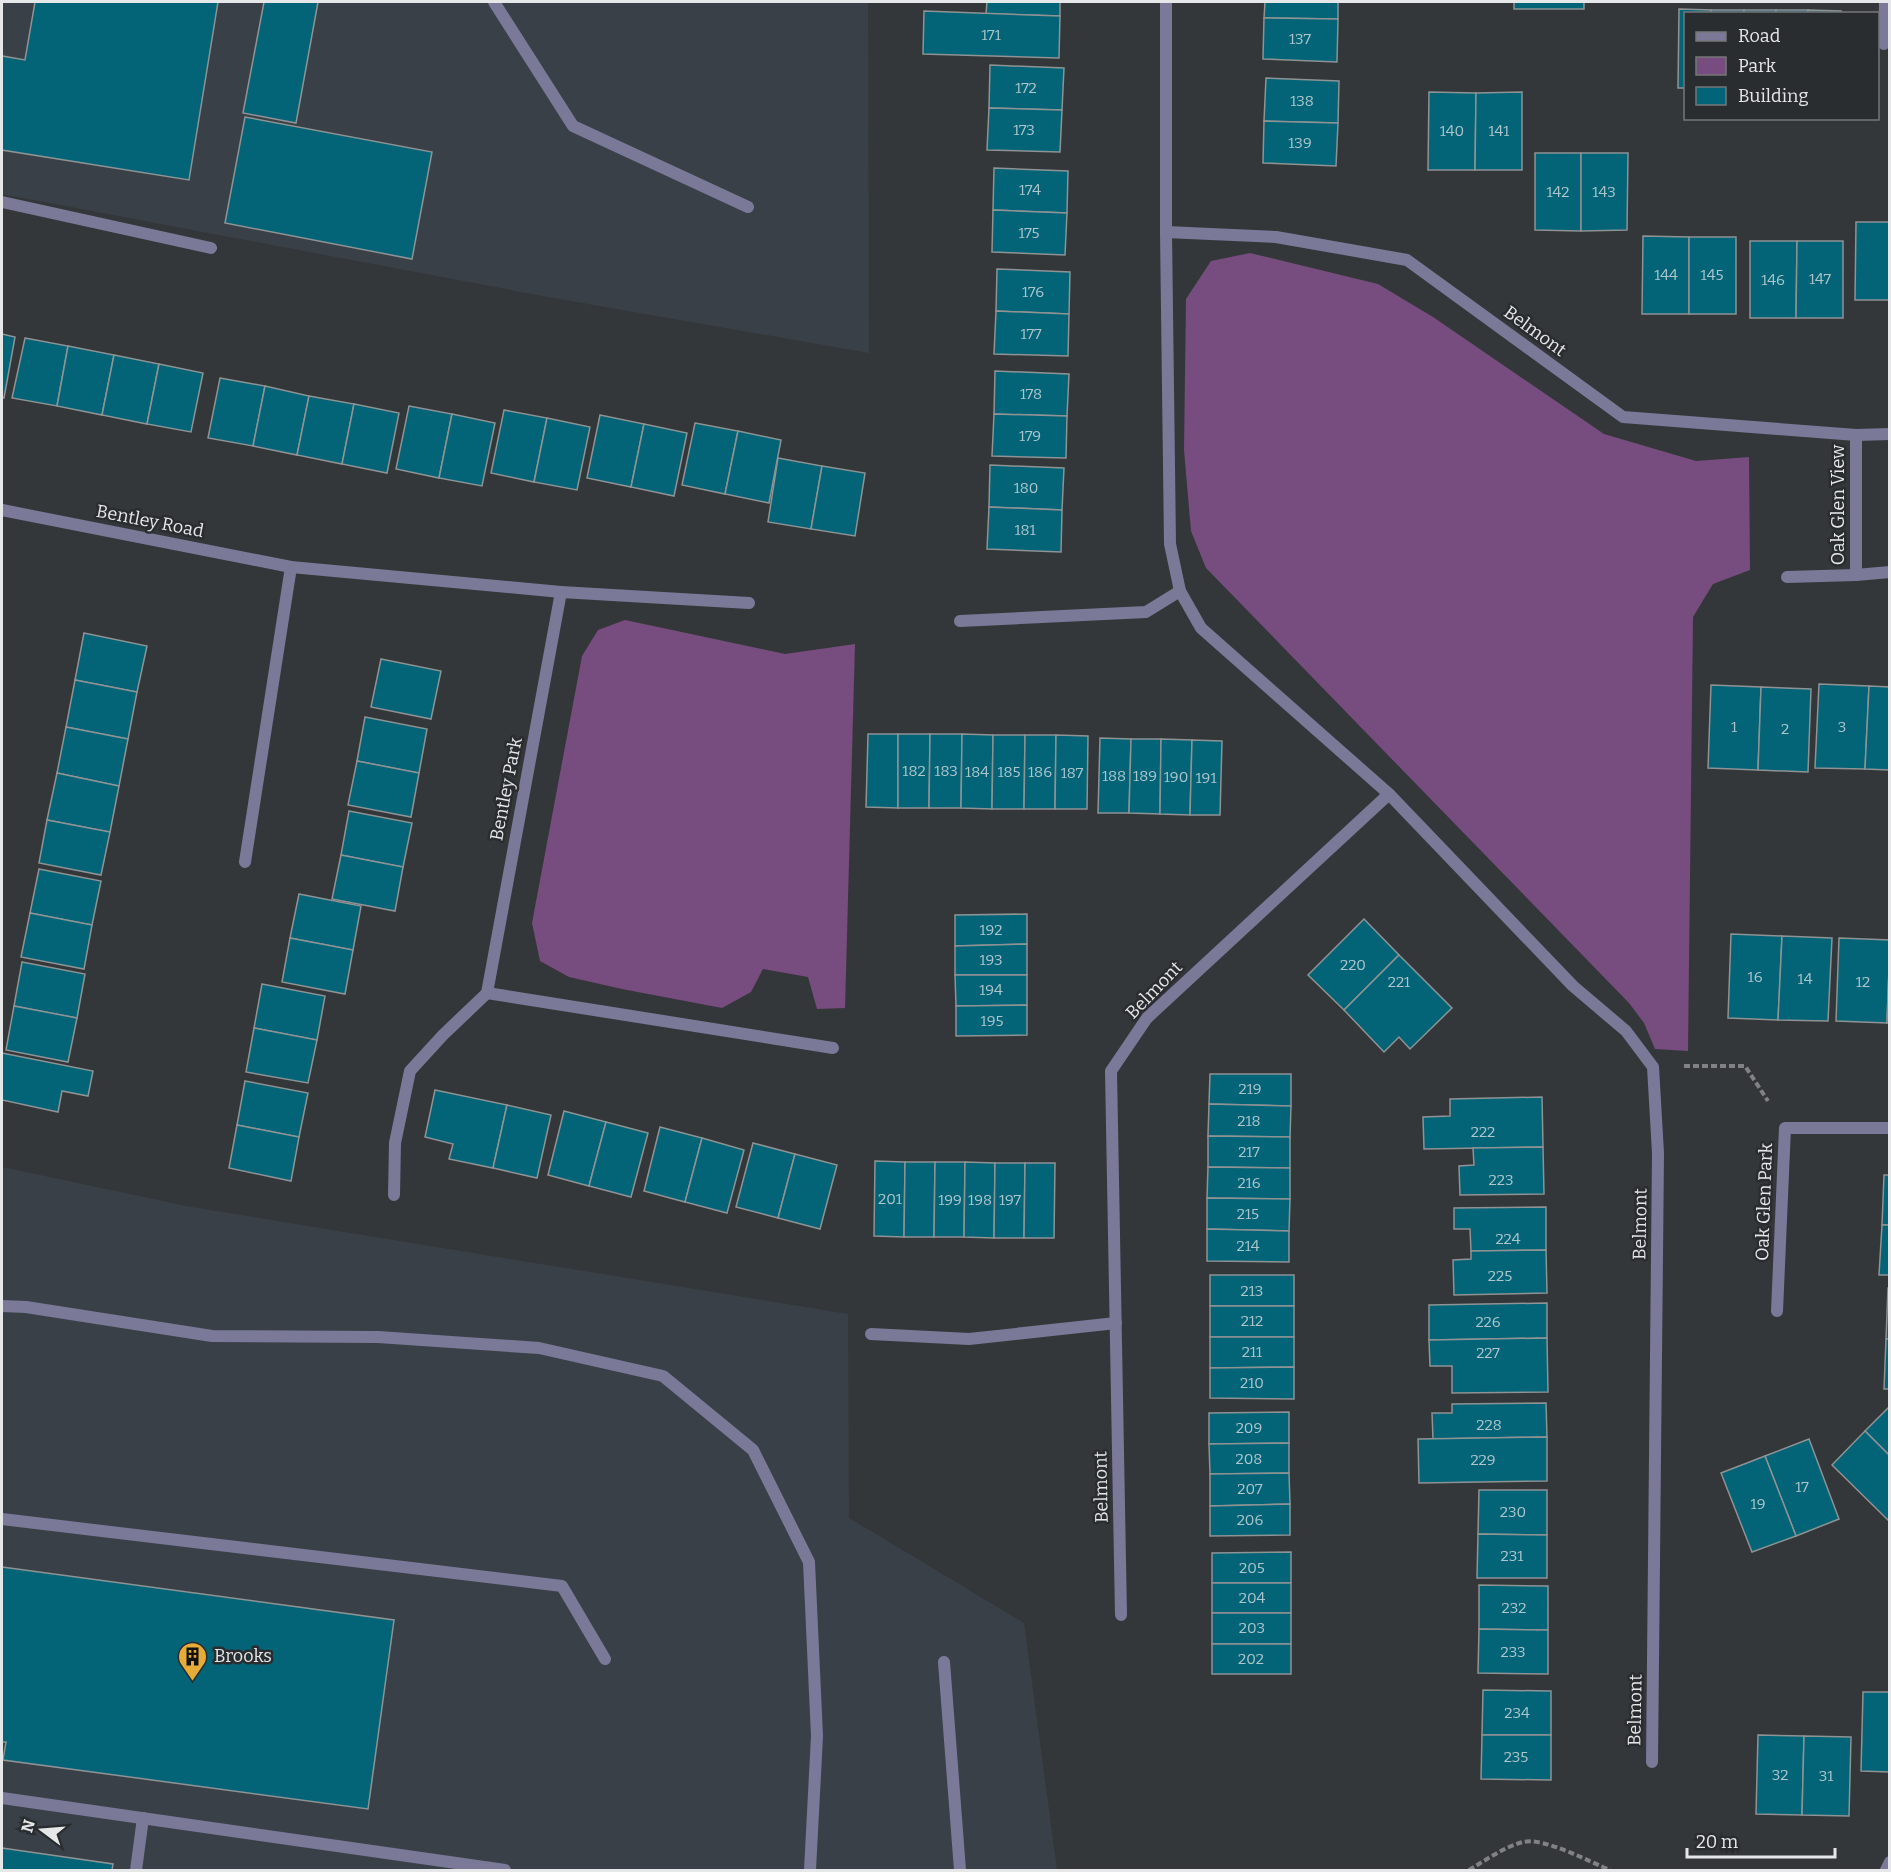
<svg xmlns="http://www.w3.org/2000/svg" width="1891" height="1872" viewBox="0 0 1891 1872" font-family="Bitter,serif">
<rect width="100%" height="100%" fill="#34373a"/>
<g fill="#3a4048">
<path d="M 2,2 L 868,2 L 869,353 L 548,297 L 2,194 Z"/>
<path d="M 2,1167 L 191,1207 L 848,1314 L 849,1518 L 1024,1623 L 1057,1870 L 2,1870 Z"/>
</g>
<g fill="#774c7e">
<path d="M 1250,253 L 1378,284 L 1433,317 L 1604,434 L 1696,461 L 1749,457 L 1750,570 L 1713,584 L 1693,617 L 1688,1051 L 1655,1049 L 1644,1023 L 1629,1003 L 1206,568 L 1191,531 L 1184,450 L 1186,299 L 1211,261 Z"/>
<path d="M 625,620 L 785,654 L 855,644 L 845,1008 L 817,1009 L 808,977 L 763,969 L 751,992 L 722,1008 L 622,989 L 569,977 L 540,961 L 532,923 L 582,656 L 598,630 Z"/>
</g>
<g fill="#036377" stroke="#8e9394" stroke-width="1.5">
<path d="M 35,2 L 218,2 L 189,180 L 2,150 L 2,56 L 25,60 Z"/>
<path d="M 264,2 L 318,2 L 296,123 L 243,113 Z"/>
<path d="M 987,2 L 1060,2 L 1060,16 L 986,14 Z"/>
<path d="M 1265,2 L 1338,2 L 1338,19 L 1264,18 Z"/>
<rect x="1514" y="2" width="70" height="7"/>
<path d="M 1679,9 L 1711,10 L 1711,14 L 1686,14 L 1686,88 L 1678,88 Z"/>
<rect x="1711" y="10" width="33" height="4"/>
<rect x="1744" y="10" width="32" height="4"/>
<rect x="1776" y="10" width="32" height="4"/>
<path d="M 1808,10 L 1841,11 L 1841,14 L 1808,14 Z"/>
<path d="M 924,11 L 1060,16 L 1059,58 L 923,54 Z"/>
<path d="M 1264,18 L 1338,19 L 1337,62 L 1263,59 Z"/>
<path d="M 990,65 L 1064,68 L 1062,110 L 989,108 Z"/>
<path d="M 1266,78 L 1339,81 L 1338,123 L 1264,121 Z"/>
<path d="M 1429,92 L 1476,93 L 1475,170 L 1428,170 Z"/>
<path d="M 1522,92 L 1522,170 L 1475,170 L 1476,93 Z"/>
<path d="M 989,108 L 1062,110 L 1060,152 L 987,150 Z"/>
<path d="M 245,117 L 432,152 L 412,259 L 225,223 Z"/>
<path d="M 1264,121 L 1338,123 L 1336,166 L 1263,163 Z"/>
<path d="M 1535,153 L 1581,153 L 1581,231 L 1535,230 Z"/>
<path d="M 1581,153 L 1628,153 L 1627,230 L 1581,231 Z"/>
<path d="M 994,168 L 1068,171 L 1067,213 L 993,210 Z"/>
<path d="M 993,210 L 1067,213 L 1065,255 L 992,252 Z"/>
<path d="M 1856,222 L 1890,222 L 1890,300 L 1855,300 Z"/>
<path d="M 1643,236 L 1689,237 L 1689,314 L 1642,314 Z"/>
<rect x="1689" y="237" width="47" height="77"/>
<path d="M 1750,241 L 1797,241 L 1796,318 L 1750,318 Z"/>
<path d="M 1797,241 L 1843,241 L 1843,318 L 1796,318 Z"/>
<path d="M 997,269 L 1070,272 L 1069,314 L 996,311 Z"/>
<path d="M 996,311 L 1069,314 L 1068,356 L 994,354 Z"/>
<path d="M 2,334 L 15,337 L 4,398 L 2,398 Z"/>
<path d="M 25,338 L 68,346 L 57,406 L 12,398 Z"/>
<path d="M 68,346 L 114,355 L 102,415 L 57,406 Z"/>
<path d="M 114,355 L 159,364 L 147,424 L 102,415 Z"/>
<path d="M 159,364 L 203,373 L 191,432 L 147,424 Z"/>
<path d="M 995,371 L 1069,374 L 1067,416 L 994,414 Z"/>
<path d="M 220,378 L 265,386 L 253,446 L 208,438 Z"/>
<path d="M 265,386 L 309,396 L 297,455 L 253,446 Z"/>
<path d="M 309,396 L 354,404 L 342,464 L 297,455 Z"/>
<path d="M 354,404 L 399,413 L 387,473 L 342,464 Z"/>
<path d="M 409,406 L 452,414 L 439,478 L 396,469 Z"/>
<path d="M 504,410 L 547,418 L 534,482 L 491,473 Z"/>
<path d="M 452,414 L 495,423 L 482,486 L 439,478 Z"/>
<path d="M 994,414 L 1067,416 L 1066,458 L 992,456 Z"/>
<path d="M 600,415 L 644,424 L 631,487 L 587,478 Z"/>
<path d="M 547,418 L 590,427 L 577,490 L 534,482 Z"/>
<path d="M 695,423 L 738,431 L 725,494 L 682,485 Z"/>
<path d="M 644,424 L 687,433 L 674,496 L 631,487 Z"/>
<path d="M 738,431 L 781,440 L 769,503 L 725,494 Z"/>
<path d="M 778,458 L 822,466 L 811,529 L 768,522 Z"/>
<path d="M 990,465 L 1064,468 L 1062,510 L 989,507 Z"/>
<path d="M 822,466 L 865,473 L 855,536 L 811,529 Z"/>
<path d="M 989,507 L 1062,510 L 1061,552 L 987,549 Z"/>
<path d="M 84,633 L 147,646 L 137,692 L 75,680 Z"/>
<path d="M 381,659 L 441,671 L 431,719 L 371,707 Z"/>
<path d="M 75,680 L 137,692 L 128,739 L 66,727 Z"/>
<path d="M 1819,684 L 1869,686 L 1865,769 L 1815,768 Z"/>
<path d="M 1711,685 L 1761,687 L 1758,770 L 1708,768 Z"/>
<path d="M 1869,686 L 1890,687 L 1890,770 L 1865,769 Z"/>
<path d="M 1761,687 L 1811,689 L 1808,772 L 1758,770 Z"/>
<path d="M 365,717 L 427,729 L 419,773 L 357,761 Z"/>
<path d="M 66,727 L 128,739 L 119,786 L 57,773 Z"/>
<path d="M 868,734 L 898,734 L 898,808 L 866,807 Z"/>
<path d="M 898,734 L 930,734 L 929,808 L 898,808 Z"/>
<path d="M 930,734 L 962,734 L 961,808 L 929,808 Z"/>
<path d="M 962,734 L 993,735 L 992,809 L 961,808 Z"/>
<path d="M 993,735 L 1025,735 L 1024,809 L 992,809 Z"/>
<path d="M 1025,735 L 1056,735 L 1055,809 L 1024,809 Z"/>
<path d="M 1056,735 L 1088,736 L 1087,809 L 1055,809 Z"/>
<path d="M 1100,738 L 1131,739 L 1129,813 L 1098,813 Z"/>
<path d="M 1131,739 L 1161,739 L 1160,814 L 1129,813 Z"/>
<path d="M 1161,739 L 1192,740 L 1190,815 L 1160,814 Z"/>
<path d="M 1192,740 L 1222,741 L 1220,815 L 1190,815 Z"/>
<path d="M 357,761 L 419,773 L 411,817 L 348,805 Z"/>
<path d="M 57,773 L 119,786 L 110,832 L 47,820 Z"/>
<path d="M 349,811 L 412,823 L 403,867 L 341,855 Z"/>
<path d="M 47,820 L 110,832 L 101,875 L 39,863 Z"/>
<path d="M 341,855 L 403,867 L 395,911 L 332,899 Z"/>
<path d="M 39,869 L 101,881 L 92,925 L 30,913 Z"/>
<path d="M 299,894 L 361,906 L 353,950 L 290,938 Z"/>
<path d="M 30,913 L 92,925 L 84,969 L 21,957 Z"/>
<path d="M 1027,914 L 1027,944 L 955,946 L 955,915 Z"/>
<path d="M 1364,919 L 1399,955 L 1344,1010 L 1308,975 Z"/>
<path d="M 1731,934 L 1782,936 L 1778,1020 L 1728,1018 Z"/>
<path d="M 1782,936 L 1832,938 L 1828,1021 L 1778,1020 Z"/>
<path d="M 290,938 L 353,950 L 345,994 L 282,982 Z"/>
<path d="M 1839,938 L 1890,940 L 1887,1023 L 1836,1021 Z"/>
<path d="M 1890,942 L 1890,1023 L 1887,1023 Z"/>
<path d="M 1027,944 L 1027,975 L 955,975 L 955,946 Z"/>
<path d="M 1399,955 L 1452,1008 L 1410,1049 L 1399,1037 L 1384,1052 L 1344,1010 Z"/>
<path d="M 22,962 L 85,974 L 77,1018 L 14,1006 Z"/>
<path d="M 955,975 L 1027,975 L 1027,1005 L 956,1006 Z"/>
<path d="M 262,984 L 325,996 L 317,1040 L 254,1028 Z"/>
<path d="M 1027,1005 L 1027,1035 L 956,1036 L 956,1006 Z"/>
<path d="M 14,1006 L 77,1018 L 68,1062 L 6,1050 Z"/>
<path d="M 254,1028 L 317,1040 L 308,1083 L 246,1072 Z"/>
<path d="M 2,1053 L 93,1071 L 88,1096 L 62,1091 L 58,1112 L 2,1100 Z"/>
<path d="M 1210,1074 L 1291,1074 L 1291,1106 L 1209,1104 Z"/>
<path d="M 245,1081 L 308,1093 L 299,1137 L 237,1125 Z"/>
<path d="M 435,1090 L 507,1105 L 493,1168 L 449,1159 L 453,1144 L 425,1137 Z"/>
<path d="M 1542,1097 L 1543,1147 L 1424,1149 L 1423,1117 L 1450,1116 L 1450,1099 Z"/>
<path d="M 1209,1104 L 1291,1106 L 1290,1137 L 1208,1136 Z"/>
<path d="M 507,1105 L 551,1115 L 537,1178 L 493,1168 Z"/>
<path d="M 564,1111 L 606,1122 L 589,1186 L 548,1175 Z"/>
<path d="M 606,1122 L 648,1133 L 631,1197 L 589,1186 Z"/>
<path d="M 237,1125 L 299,1137 L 291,1181 L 229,1168 Z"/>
<path d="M 660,1127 L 702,1138 L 685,1202 L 644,1191 Z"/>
<path d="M 1208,1136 L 1290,1137 L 1290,1168 L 1208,1167 Z"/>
<path d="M 702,1138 L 744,1150 L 727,1213 L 685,1202 Z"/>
<path d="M 753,1143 L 795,1154 L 778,1218 L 736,1207 Z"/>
<path d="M 1543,1147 L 1544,1194 L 1460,1195 L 1459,1166 L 1474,1165 L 1473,1148 Z"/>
<path d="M 795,1154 L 837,1165 L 820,1229 L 778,1218 Z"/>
<path d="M 875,1161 L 905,1162 L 904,1237 L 874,1236 Z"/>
<path d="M 905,1162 L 935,1162 L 934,1237 L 904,1237 Z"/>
<path d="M 935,1162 L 965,1162 L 964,1237 L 934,1237 Z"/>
<path d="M 965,1162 L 995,1163 L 994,1238 L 964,1237 Z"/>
<path d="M 995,1163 L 1025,1163 L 1024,1238 L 994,1238 Z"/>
<path d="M 1025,1163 L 1055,1163 L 1054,1238 L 1024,1238 Z"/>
<path d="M 1208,1167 L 1290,1168 L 1290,1199 L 1207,1198 Z"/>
<path d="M 1884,1175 L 1890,1175 L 1890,1225 L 1882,1225 Z"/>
<path d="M 1207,1198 L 1290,1199 L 1289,1231 L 1207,1229 Z"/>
<path d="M 1546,1207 L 1546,1250 L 1471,1251 L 1470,1229 L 1454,1229 L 1454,1208 Z"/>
<path d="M 1882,1225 L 1890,1225 L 1890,1275 L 1879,1275 Z"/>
<path d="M 1207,1229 L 1289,1231 L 1289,1262 L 1207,1261 Z"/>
<path d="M 1546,1250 L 1547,1293 L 1454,1295 L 1453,1260 L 1471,1259 L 1471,1251 Z"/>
<rect x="1210" y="1275" width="84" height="31"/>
<path d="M 1888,1288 L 1890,1288 L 1890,1339 L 1886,1339 Z"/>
<path d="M 1547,1303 L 1547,1338 L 1429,1340 L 1429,1305 Z"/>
<rect x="1210" y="1306" width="84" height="31"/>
<path d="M 1210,1337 L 1294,1337 L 1294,1367 L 1210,1368 Z"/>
<path d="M 1547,1338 L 1548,1392 L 1452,1393 L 1452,1366 L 1430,1366 L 1429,1340 Z"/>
<path d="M 1886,1339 L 1890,1339 L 1890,1389 L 1884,1389 Z"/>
<path d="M 1294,1367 L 1294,1399 L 1210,1398 L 1210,1368 Z"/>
<path d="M 1546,1403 L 1547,1437 L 1433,1439 L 1432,1413 L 1452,1413 L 1452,1404 Z"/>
<path d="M 1890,1406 L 1890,1456 L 1865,1431 Z"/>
<path d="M 1289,1412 L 1289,1443 L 1209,1444 L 1209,1413 Z"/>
<path d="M 1865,1431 L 1890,1456 L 1890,1522 L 1832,1465 Z"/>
<path d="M 1547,1437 L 1547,1481 L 1419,1483 L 1418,1439 Z"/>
<path d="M 1809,1439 L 1839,1519 L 1796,1536 L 1765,1456 Z"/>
<path d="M 1289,1443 L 1289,1473 L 1210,1474 L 1209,1444 Z"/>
<path d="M 1765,1456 L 1796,1536 L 1752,1552 L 1721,1473 Z"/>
<path d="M 1289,1473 L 1290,1504 L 1210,1506 L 1210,1474 Z"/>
<path d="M 1479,1490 L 1547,1490 L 1547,1535 L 1478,1534 Z"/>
<path d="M 1290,1504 L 1290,1535 L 1210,1536 L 1210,1506 Z"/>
<path d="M 1478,1534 L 1547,1535 L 1547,1578 L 1477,1578 Z"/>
<path d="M 1291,1552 L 1291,1583 L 1212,1583 L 1212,1553 Z"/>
<path d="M 2,1567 L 394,1620 L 368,1809 L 3,1760 L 6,1742 L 2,1742 Z"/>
<rect x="1212" y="1583" width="79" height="30"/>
<path d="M 1479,1585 L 1548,1586 L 1548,1630 L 1479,1629 Z"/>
<rect x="1212" y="1613" width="79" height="31"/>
<path d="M 1479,1629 L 1548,1630 L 1548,1674 L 1478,1673 Z"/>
<rect x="1212" y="1644" width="79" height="30"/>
<path d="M 1483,1690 L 1551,1691 L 1551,1735 L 1482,1735 Z"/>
<path d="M 1863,1692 L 1890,1692 L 1890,1772 L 1861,1771 Z"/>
<path d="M 1482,1735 L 1551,1735 L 1551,1780 L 1481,1779 Z"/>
<path d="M 1758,1735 L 1804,1736 L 1802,1815 L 1756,1814 Z"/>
<path d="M 1804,1736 L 1851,1737 L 1849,1816 L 1802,1815 Z"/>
<path d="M 2,1848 L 113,1864 L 112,1870 L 2,1870 Z"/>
</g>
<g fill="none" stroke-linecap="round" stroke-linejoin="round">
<g stroke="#808285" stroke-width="4" stroke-dasharray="6 3" stroke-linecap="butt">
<path d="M 1684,1066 L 1745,1066 L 1768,1101"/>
<path d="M 1469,1870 C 1486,1860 1504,1847 1523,1842 C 1544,1837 1590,1862 1610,1870"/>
</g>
<g stroke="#7b7998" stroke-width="12">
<path d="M 494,2 L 573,126 L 748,207"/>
<path d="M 2,202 L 211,248"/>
<path d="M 245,862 L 291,567"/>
<path d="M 2,1306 L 26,1307 L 212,1336 L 378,1337 L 539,1348 L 663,1376 L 753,1450 L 809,1562 L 817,1736 L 810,1870"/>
<path d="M 2,1519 L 562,1586 L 605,1659"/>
<path d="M 944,1662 L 960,1870"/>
<path d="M 2,1798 L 505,1870"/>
<path d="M 136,1870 L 143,1818"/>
</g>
<g stroke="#7b7998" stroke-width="12">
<path d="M 1166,2 L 1166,232 L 1170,544 L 1180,591 L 1201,628 L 1389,794 L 1573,986 L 1626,1031 L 1653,1067 L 1658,1153 L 1652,1762"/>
<path d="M 1884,44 L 1885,2"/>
<path d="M 1166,232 L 1276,237 L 1407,260 L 1623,417 L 1856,435 L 1890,434"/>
<path d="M 1856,435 L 1856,575 L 1890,572"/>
<path d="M 2,510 L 291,567 L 561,592 L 749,603"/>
<path d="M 1787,577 L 1856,575"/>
<path d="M 561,592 L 487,993 L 833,1048"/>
<path d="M 960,621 L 1146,612 L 1180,591"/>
<path d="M 394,1195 L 395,1143 L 410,1071 L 443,1035 L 487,993"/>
<path d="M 1777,1311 L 1785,1128 L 1890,1128"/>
<path d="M 871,1334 L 969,1339 L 1116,1323"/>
<path d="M 1121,1615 L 1111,1071 L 1147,1018 L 1389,794"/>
<path d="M 1886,1870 L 1890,1862"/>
</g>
</g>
<defs>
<symbol id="building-pin" viewBox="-11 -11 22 30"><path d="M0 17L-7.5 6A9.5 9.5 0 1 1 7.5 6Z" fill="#e7ac37" stroke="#2a2d2f"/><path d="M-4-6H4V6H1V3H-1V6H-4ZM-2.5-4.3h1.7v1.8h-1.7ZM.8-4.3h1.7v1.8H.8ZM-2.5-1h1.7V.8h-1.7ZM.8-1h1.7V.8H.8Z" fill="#111"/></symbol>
</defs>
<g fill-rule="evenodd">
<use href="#building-pin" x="176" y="1640" width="33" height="45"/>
</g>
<g text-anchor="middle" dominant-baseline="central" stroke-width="5" stroke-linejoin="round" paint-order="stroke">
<g font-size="15" fill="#acc6cc">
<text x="991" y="35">171</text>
<text x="1300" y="39">137</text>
<text x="1026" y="88">172</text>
<text x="1302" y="101">138</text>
<text x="1024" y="130">173</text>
<text x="1452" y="131">140</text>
<text x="1499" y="131">141</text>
<text x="1300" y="143">139</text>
<text x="1030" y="190">174</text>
<text x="1558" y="192">142</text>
<text x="1604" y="192">143</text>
<text x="1029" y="233">175</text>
<text x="1666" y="275">144</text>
<text x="1712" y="275">145</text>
<text x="1820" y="279">147</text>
<text x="1773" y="280">146</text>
<text x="1033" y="292">176</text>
<text x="1031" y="334">177</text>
<text x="1031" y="394">178</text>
<text x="1030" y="436">179</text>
<text x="1026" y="488">180</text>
<text x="1025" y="530">181</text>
<text x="1734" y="727">1</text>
<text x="1842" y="727">3</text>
<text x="1785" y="729">2</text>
<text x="914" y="771">182</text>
<text x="946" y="771">183</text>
<text x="977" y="772">184</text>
<text x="1009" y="772">185</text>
<text x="1040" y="772">186</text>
<text x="1072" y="773">187</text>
<text x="1114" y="776">188</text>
<text x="1145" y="776">189</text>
<text x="1176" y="777">190</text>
<text x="1206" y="778">191</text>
<text x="991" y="930">192</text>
<text x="991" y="960">193</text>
<text x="1353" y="965">220</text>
<text x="1755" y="977">16</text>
<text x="1805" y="979">14</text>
<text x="1399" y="982">221</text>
<text x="1863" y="982">12</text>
<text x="991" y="990">194</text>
<text x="992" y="1021">195</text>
<text x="1250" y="1089">219</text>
<text x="1249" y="1121">218</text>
<text x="1483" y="1132">222</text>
<text x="1249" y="1152">217</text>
<text x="1501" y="1180">223</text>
<text x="1249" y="1183">216</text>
<text x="890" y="1199">201</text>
<text x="950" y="1200">199</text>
<text x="980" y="1200">198</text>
<text x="1010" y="1200">197</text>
<text x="1248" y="1214">215</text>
<text x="1508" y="1239">224</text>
<text x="1248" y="1246">214</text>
<text x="1500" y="1276">225</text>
<text x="1252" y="1291">213</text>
<text x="1252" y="1321">212</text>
<text x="1488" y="1322">226</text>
<text x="1252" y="1352">211</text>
<text x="1488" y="1353">227</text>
<text x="1252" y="1383">210</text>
<text x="1489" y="1425">228</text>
<text x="1249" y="1428">209</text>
<text x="1249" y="1459">208</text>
<text x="1483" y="1460">229</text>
<text x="1802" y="1487">17</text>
<text x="1250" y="1489">207</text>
<text x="1758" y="1504">19</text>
<text x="1513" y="1512">230</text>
<text x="1250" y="1520">206</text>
<text x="1512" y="1556">231</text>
<text x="1252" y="1568">205</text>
<text x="1252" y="1598">204</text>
<text x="1514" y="1608">232</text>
<text x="1252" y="1628">203</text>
<text x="1513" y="1652">233</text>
<text x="1251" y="1659">202</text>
<text x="1517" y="1713">234</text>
<text x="1516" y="1757">235</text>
<text x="1780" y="1775">32</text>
<text x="1826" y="1776">31</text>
</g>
<g font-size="18" fill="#e5e7e8" stroke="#2a2d2f">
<text transform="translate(1535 331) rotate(36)">Belmont</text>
<text transform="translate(1838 505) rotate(-90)">Oak Glen View</text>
<text transform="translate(150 521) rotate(11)">Bentley Road</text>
<text transform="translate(506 789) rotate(-79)">Bentley Park</text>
<text transform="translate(1154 990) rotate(-46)">Belmont</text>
<text transform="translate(1764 1202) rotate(-88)">Oak Glen Park</text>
<text transform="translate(1640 1224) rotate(-89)">Belmont</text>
<text transform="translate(1101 1487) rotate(-91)">Belmont</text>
<text transform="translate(1635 1710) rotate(-89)">Belmont</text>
</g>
<g font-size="18" fill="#e5e7e8" stroke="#2a2d2f" text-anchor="start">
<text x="214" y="1656">Brooks</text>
</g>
</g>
<rect width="1891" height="1872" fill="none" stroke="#e5e7e8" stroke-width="6"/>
<rect x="1684" y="12" width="195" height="108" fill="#2a2d2f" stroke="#757779" stroke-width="1.5"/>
<rect x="1696" y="32" width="30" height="9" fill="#7b7998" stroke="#757779" stroke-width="1.5"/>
<text x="1738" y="42" font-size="18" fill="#e5e7e8">Road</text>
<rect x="1696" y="57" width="30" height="18" fill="#774c7e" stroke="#757779" stroke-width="1.5"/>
<text x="1738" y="72" font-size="18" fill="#e5e7e8">Park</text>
<rect x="1696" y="87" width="30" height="18" fill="#036377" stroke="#757779" stroke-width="1.5"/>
<text x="1738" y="102" font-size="18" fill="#e5e7e8">Building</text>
<g transform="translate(42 1830) rotate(286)" stroke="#2a2d2f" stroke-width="4.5" paint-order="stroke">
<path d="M0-4.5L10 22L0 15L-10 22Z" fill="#e5e7e8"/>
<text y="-9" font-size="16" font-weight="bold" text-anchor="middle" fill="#e5e7e8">N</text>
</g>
<path d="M1687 1848v9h148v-9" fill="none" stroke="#e5e7e8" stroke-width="3"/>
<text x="1696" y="1848" font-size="18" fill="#e5e7e8" stroke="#2a2d2f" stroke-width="4.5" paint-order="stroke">20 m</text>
</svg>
